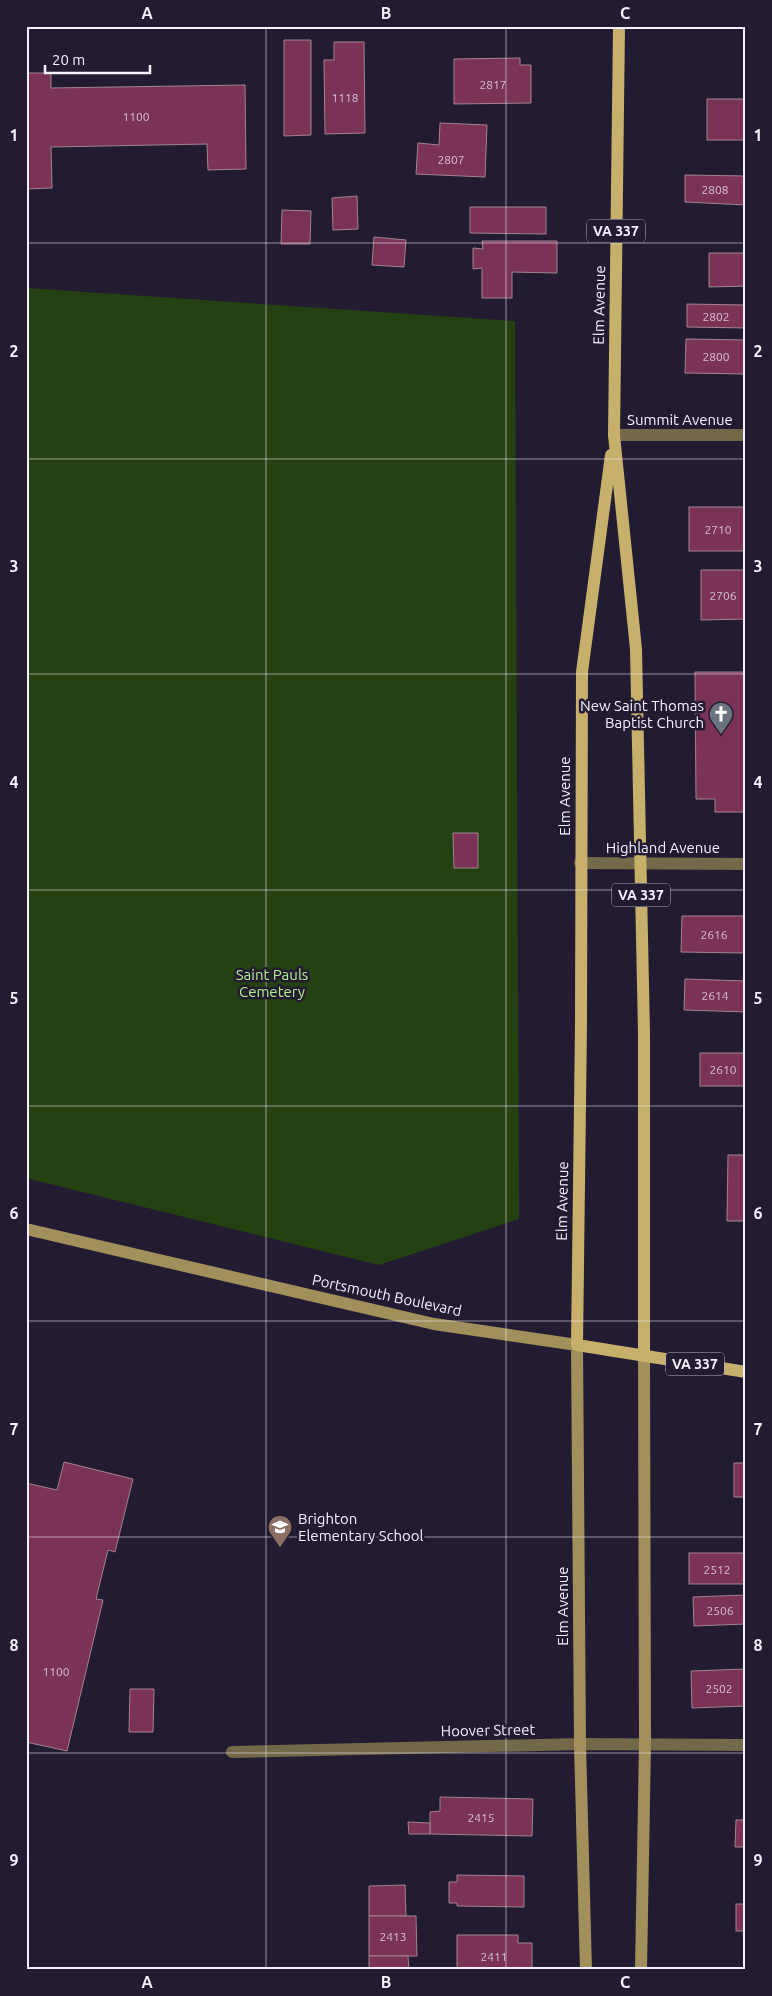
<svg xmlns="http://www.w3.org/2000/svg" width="772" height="1996" viewBox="0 0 772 1996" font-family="Ubuntu,sans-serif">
<rect width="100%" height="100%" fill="#231b31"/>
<path fill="#244111" d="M 26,288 L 515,321 L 519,1219 L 379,1265 L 26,1178 Z"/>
<g fill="#7a3257" stroke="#a38491">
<path d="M 284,40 L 311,40 L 311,135 L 284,136 Z"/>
<path d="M 334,42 L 364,42 L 365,133 L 325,134 L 324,60 L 334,60 Z"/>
<path d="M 520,58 L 520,65 L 531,65 L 531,103 L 454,104 L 454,59 Z"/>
<path d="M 26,73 L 51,73 L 51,88 L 245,85 L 246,169 L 208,170 L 207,144 L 51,147 L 52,188 L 26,189 Z"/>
<rect x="707" y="99" width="39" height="41"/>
<path d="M 440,123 L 487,125 L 485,177 L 416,174 L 418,143 L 439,145 Z"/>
<path d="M 685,175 L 746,176 L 746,205 L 685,202 Z"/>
<path d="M 357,196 L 358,229 L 333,230 L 332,198 Z"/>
<path d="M 470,207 L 546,207 L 546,234 L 470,233 Z"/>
<path d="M 282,210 L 311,211 L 310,244 L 281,244 Z"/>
<path d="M 374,237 L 406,240 L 404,267 L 372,265 Z"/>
<path d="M 482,241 L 557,241 L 557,273 L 512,272 L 512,298 L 482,298 L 482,268 L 473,269 L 473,248 L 483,249 Z"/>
<path d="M 709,253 L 746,253 L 746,286 L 709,287 Z"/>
<path d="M 687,304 L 746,305 L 746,328 L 687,327 Z"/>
<path d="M 686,339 L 746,340 L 746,374 L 685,373 Z"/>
<rect x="689" y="507" width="57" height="44"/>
<path d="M 701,570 L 746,570 L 746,619 L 701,620 Z"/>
<path d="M 695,672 L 746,672 L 746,812 L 715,812 L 715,799 L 696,799 Z"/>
<path d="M 453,833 L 478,833 L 478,868 L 454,868 Z"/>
<path d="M 682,916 L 746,916 L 746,953 L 681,952 Z"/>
<path d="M 685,979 L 746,981 L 746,1012 L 684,1010 Z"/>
<rect x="700" y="1053" width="46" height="33"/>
<path d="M 728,1155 L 746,1155 L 746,1221 L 727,1221 Z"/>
<path d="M 64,1462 L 133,1479 L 115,1552 L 108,1550 L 96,1599 L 103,1600 L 67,1751 L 26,1742 L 26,1483 L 57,1490 Z"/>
<rect x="734" y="1463" width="12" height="34"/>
<rect x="689" y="1553" width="57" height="31"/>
<path d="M 746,1595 L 746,1624 L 694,1626 L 693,1597 Z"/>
<path d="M 746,1669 L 746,1706 L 692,1708 L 691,1671 Z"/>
<path d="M 130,1689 L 154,1689 L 153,1732 L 129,1732 Z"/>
<path d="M 440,1797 L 533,1799 L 532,1836 L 430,1834 L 430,1812 L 440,1811 Z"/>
<path d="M 736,1820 L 746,1820 L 746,1847 L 735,1847 Z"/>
<path d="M 408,1822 L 430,1823 L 430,1834 L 409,1834 Z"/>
<path d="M 457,1875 L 524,1876 L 524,1907 L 457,1906 L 457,1903 L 449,1903 L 449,1882 L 457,1882 Z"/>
<path d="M 405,1885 L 406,1916 L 369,1916 L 369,1886 Z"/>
<rect x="736" y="1904" width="10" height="27"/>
<path d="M 369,1916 L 416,1916 L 417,1956 L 369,1956 Z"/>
<path d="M 457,1935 L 518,1935 L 518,1943 L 532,1943 L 532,1970 L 457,1970 Z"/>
<path d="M 369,1956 L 408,1956 L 409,1970 L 369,1970 Z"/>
</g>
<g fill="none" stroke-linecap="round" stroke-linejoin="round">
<g stroke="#736847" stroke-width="12">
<path d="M 614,435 L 746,435"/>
<path d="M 580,863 L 746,864"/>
<path d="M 232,1752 L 580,1744 L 746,1745"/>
</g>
<g stroke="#a2905c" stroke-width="12">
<path d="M 26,1229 L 434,1324 L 577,1345 L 580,1744 L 586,1970"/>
<path d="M 641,1970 L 645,1744 L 644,1356"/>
</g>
<g stroke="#c7b06b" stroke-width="12">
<path d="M 619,26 L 614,435 L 636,649 L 644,1033 L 644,1356"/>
<path d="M 611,455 L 582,672 L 581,1024 L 577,1345 L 746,1372"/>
</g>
</g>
<path fill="none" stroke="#f4f1fd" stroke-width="1" stroke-opacity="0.55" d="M 266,26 L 266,1970M 506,26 L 506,1970M 26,243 L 746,243M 26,459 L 746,459M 26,674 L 746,674M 26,890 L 746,890M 26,1106 L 746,1106M 26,1321 L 746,1321M 26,1537 L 746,1537M 26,1753 L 746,1753"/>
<defs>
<symbol id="church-pin" viewBox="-11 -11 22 30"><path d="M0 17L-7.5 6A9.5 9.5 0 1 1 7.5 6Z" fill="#6b7280" stroke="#231b31"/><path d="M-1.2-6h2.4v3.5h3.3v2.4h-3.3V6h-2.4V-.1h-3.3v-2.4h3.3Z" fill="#fff"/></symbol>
<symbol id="school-pin" viewBox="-11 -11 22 30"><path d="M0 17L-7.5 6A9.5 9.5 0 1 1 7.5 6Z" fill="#8d6e63" stroke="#231b31"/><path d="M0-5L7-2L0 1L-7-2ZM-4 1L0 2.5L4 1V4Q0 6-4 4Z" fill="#fff"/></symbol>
</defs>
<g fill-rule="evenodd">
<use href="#church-pin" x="707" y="700" width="28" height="38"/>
<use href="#school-pin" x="266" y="1513" width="28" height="38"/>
</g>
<g text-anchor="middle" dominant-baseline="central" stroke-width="5" stroke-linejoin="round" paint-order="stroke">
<g font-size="12" fill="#d6c1d4">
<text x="493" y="84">2817</text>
<text x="345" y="97">1118</text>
<text x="136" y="116">1100</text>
<text x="451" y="159">2807</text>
<text x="715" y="189">2808</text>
<text x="716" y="316">2802</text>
<text x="716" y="356">2800</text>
<text x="718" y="529">2710</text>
<text x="723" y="595">2706</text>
<text x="714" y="934">2616</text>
<text x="715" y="995">2614</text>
<text x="723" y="1069">2610</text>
<text x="717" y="1569">2512</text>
<text x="720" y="1610">2506</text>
<text x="56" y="1671">1100</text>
<text x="719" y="1688">2502</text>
<text x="481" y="1817">2415</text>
<text x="393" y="1936">2413</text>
<text x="494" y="1956">2411</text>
</g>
<g fill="#231b31" stroke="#b5b1c0" stroke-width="1">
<rect x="587" y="219.5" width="58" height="23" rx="4"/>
<rect x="612" y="883.5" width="58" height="23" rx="4"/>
<rect x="666" y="1352.5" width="58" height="23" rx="4"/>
</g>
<g font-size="14" font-weight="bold" fill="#f4f1fd">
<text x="616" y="231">VA 337</text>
<text x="641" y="895">VA 337</text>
<text x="695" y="1364">VA 337</text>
</g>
<g font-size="15" fill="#f4f1fd" stroke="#231b31">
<text transform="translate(599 305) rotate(-89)">Elm Avenue</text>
<text x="680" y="419">Summit Avenue</text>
<text transform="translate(564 796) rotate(-90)">Elm Avenue</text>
<text x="663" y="847">Highland Avenue</text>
<text transform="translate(562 1201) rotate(-89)">Elm Avenue</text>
<text transform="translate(387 1295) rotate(12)">Portsmouth Boulevard</text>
<text transform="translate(562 1606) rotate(-90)">Elm Avenue</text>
<text transform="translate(488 1730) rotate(-1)">Hoover Street</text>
</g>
<g font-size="15" fill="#f4f1fd" stroke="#231b31" text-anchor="end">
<text x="704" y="705">New Saint Thomas<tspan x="704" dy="17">Baptist Church</tspan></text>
<text x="298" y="1518" text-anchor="start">Brighton<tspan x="298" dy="17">Elementary School</tspan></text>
</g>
<g font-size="15" fill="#b2f192" stroke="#231b31">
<text x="272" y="974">Saint Pauls<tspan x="272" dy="17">Cemetery</tspan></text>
</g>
</g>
<rect width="772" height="1996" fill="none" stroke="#231b31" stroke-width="55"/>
<path d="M45 65v8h105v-8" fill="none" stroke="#f4f1fd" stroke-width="2.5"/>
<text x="52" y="65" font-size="15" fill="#f4f1fd" stroke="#231b31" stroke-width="4" paint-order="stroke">20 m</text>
<rect x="28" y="28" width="716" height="1940" fill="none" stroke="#f4f1fd" stroke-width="2"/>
<g font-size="16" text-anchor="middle" font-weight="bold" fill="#f4f1fd">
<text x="147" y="19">A</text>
<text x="386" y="19">B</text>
<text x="625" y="19">C</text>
<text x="14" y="141">1</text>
<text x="758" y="141">1</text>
<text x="14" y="357">2</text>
<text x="758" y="357">2</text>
<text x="14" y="572">3</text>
<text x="758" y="572">3</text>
<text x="14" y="788">4</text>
<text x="758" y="788">4</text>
<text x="14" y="1004">5</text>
<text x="758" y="1004">5</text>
<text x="14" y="1219">6</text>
<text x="758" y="1219">6</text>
<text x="14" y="1435">7</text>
<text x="758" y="1435">7</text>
<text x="14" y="1651">8</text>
<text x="758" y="1651">8</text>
<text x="14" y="1866">9</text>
<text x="758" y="1866">9</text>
<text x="147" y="1988">A</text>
<text x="386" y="1988">B</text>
<text x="625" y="1988">C</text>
</g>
</svg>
